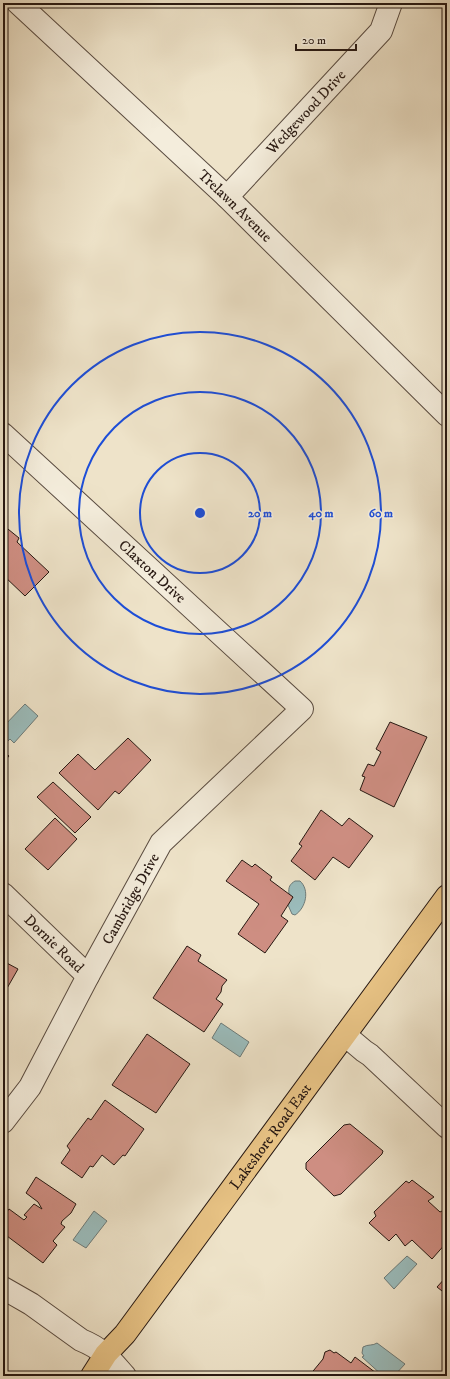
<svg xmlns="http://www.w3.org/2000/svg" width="450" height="1379" viewBox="0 0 450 1379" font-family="'IM FELL DW Pica',serif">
<rect width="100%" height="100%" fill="#eee3c9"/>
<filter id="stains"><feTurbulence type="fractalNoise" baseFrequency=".005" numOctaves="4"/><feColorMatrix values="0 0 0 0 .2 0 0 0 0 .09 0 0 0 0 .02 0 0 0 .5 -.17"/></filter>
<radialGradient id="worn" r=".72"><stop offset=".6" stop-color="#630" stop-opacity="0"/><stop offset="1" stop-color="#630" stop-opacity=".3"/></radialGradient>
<g fill="#9bbdbd" stroke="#6d7b79">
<path d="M 25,704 L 38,716 L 14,743 L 10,739 L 8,741 L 3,737 L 5,734 L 3,732 L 3,727 Z"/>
<path d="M 295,881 L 300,881 C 310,890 306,908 295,915 L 292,914 L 288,905 L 293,897 L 289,894 C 288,887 290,884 295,881 Z"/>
<path d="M 221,1023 L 249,1042 L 240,1057 L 212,1038 Z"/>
<path d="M 94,1211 L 107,1221 L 86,1248 L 73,1240 Z"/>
<path d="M 407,1256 L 417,1264 L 394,1289 L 384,1278 Z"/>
<path d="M 377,1343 L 405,1364 L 394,1376 L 388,1375 L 383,1376 L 362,1357 L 364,1356 L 362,1353 L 363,1347 C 368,1344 373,1346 377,1343 Z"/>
</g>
<g fill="#ce8e82" stroke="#271812">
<path d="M 3,525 L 19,538 L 17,542 L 49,572 L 25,596 L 3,575 Z"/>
<path d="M 390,722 L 427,737 L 394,807 L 360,790 L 365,777 L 362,776 L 368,764 L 374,766 L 381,752 L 376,749 Z"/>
<path d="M 128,738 L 151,760 L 119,794 L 115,791 L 98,810 L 59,773 L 78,754 L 95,770 Z"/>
<path d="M 3,750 L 9,756 L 3,763 Z"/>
<path d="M 53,782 L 91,817 L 75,833 L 37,797 Z"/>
<path d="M 321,810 L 342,826 L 349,818 L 373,836 L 349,868 L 333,857 L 315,880 L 291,861 L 302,846 L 299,844 Z"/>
<path d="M 55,818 L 77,839 L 48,870 L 25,849 Z"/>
<path d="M 242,860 L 252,867 L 255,864 L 272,877 L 270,880 L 293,897 L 281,916 L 288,921 L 265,953 L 238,934 L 259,904 L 226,881 Z"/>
<path d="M 187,946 L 201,955 L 198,961 L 227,980 L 222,986 L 221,992 L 216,999 L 223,1004 L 204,1032 L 153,998 Z"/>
<path d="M 3,961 L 18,969 L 6,990 L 3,988 Z"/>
<path d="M 147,1034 L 190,1064 L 156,1113 L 112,1085 Z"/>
<path d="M 105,1100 L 144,1129 L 125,1156 L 123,1155 L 114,1165 L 102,1155 L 93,1167 L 90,1166 L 82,1178 L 61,1163 L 70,1150 L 67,1146 L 88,1118 L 91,1120 Z"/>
<path d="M 350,1124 L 383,1151 L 382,1154 L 341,1194 L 334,1196 L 306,1169 L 306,1163 L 344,1125 Z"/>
<path d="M 36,1177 L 76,1204 L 71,1213 L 62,1221 L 61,1224 L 65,1227 L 53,1241 L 57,1245 L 43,1263 L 3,1233 L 3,1217 L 9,1209 L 24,1220 L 27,1217 L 24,1215 L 34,1204 L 42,1209 L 38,1202 L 26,1193 Z"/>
<path d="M 412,1180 L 434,1197 L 428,1201 L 440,1212 L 444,1210 L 447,1212 L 447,1242 L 432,1259 L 412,1240 L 405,1246 L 396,1234 L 389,1241 L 369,1223 L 376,1216 L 374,1212 L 406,1181 L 409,1183 Z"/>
<path d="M 447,1276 L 447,1295 L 437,1287 Z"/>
<path d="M 330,1350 L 334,1353 L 336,1352 L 351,1363 L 355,1357 L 380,1376 L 309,1376 L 323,1359 L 325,1352 Z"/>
</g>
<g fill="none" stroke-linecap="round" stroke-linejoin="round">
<defs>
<g id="street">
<path id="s1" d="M 18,3 L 227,197 L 447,415"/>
<path id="s2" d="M 227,197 L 381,31 L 391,3"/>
<path id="s3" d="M 3,434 L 302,709 L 161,843 L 88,976 L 30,1087 L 3,1122"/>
<path id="s4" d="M 3,894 L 88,976"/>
<path d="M 345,1035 L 364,1051 L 370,1055 L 447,1127"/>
<path d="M 3,1288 L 31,1304 L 81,1340 C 103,1349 110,1359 125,1376"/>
</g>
<g id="primary">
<path id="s5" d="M 92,1376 L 106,1354 L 125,1334 L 447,896"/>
</g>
</defs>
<use href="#street" stroke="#594b40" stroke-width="24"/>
<use href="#primary" stroke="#271812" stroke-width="24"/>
<use href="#street" stroke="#f4eddc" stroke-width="22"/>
<use href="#primary" stroke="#e7c284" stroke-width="22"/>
</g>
<g fill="none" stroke="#1d4ed8" stroke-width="2">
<circle cx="200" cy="513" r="60"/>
<circle cx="200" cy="513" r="121"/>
<circle cx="200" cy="513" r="181"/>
</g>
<g text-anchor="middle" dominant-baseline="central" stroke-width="3" stroke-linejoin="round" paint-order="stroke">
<g font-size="15" fill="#271812" stroke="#f4eddc">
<text stroke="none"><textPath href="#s2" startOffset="116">Wedgewood Drive</textPath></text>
<text stroke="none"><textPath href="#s1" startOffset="297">Trelawn Avenue</textPath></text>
<text stroke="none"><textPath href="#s3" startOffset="203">Claxton Drive</textPath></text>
<text transform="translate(131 899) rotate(-61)">Cambridge Drive</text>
<text stroke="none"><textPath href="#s4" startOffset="71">Dornie Road</textPath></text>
<text stroke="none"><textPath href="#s5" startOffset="299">Lakeshore Road East</textPath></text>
</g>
</g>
<circle cx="200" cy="513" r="6" fill="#1d4ed8" stroke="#f4eddc" stroke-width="2"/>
<g font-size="12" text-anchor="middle" font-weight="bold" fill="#1d4ed8" stroke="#f4eddc" stroke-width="3" stroke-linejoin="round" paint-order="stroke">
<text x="260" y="517">20 m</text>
<text x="321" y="517">40 m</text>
<text x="381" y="517">60 m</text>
</g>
<rect width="450" height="1379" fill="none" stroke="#eee3c9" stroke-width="16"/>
<rect x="4" y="4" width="442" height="1371" fill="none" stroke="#271812" stroke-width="2"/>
<rect x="8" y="8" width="434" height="1363" fill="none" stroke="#271812"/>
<path d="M296 44v6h60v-6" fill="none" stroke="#271812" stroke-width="2"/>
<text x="302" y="44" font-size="12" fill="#271812" stroke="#f4eddc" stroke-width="3" paint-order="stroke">20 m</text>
<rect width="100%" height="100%" filter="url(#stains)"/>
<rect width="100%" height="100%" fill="url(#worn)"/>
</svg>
